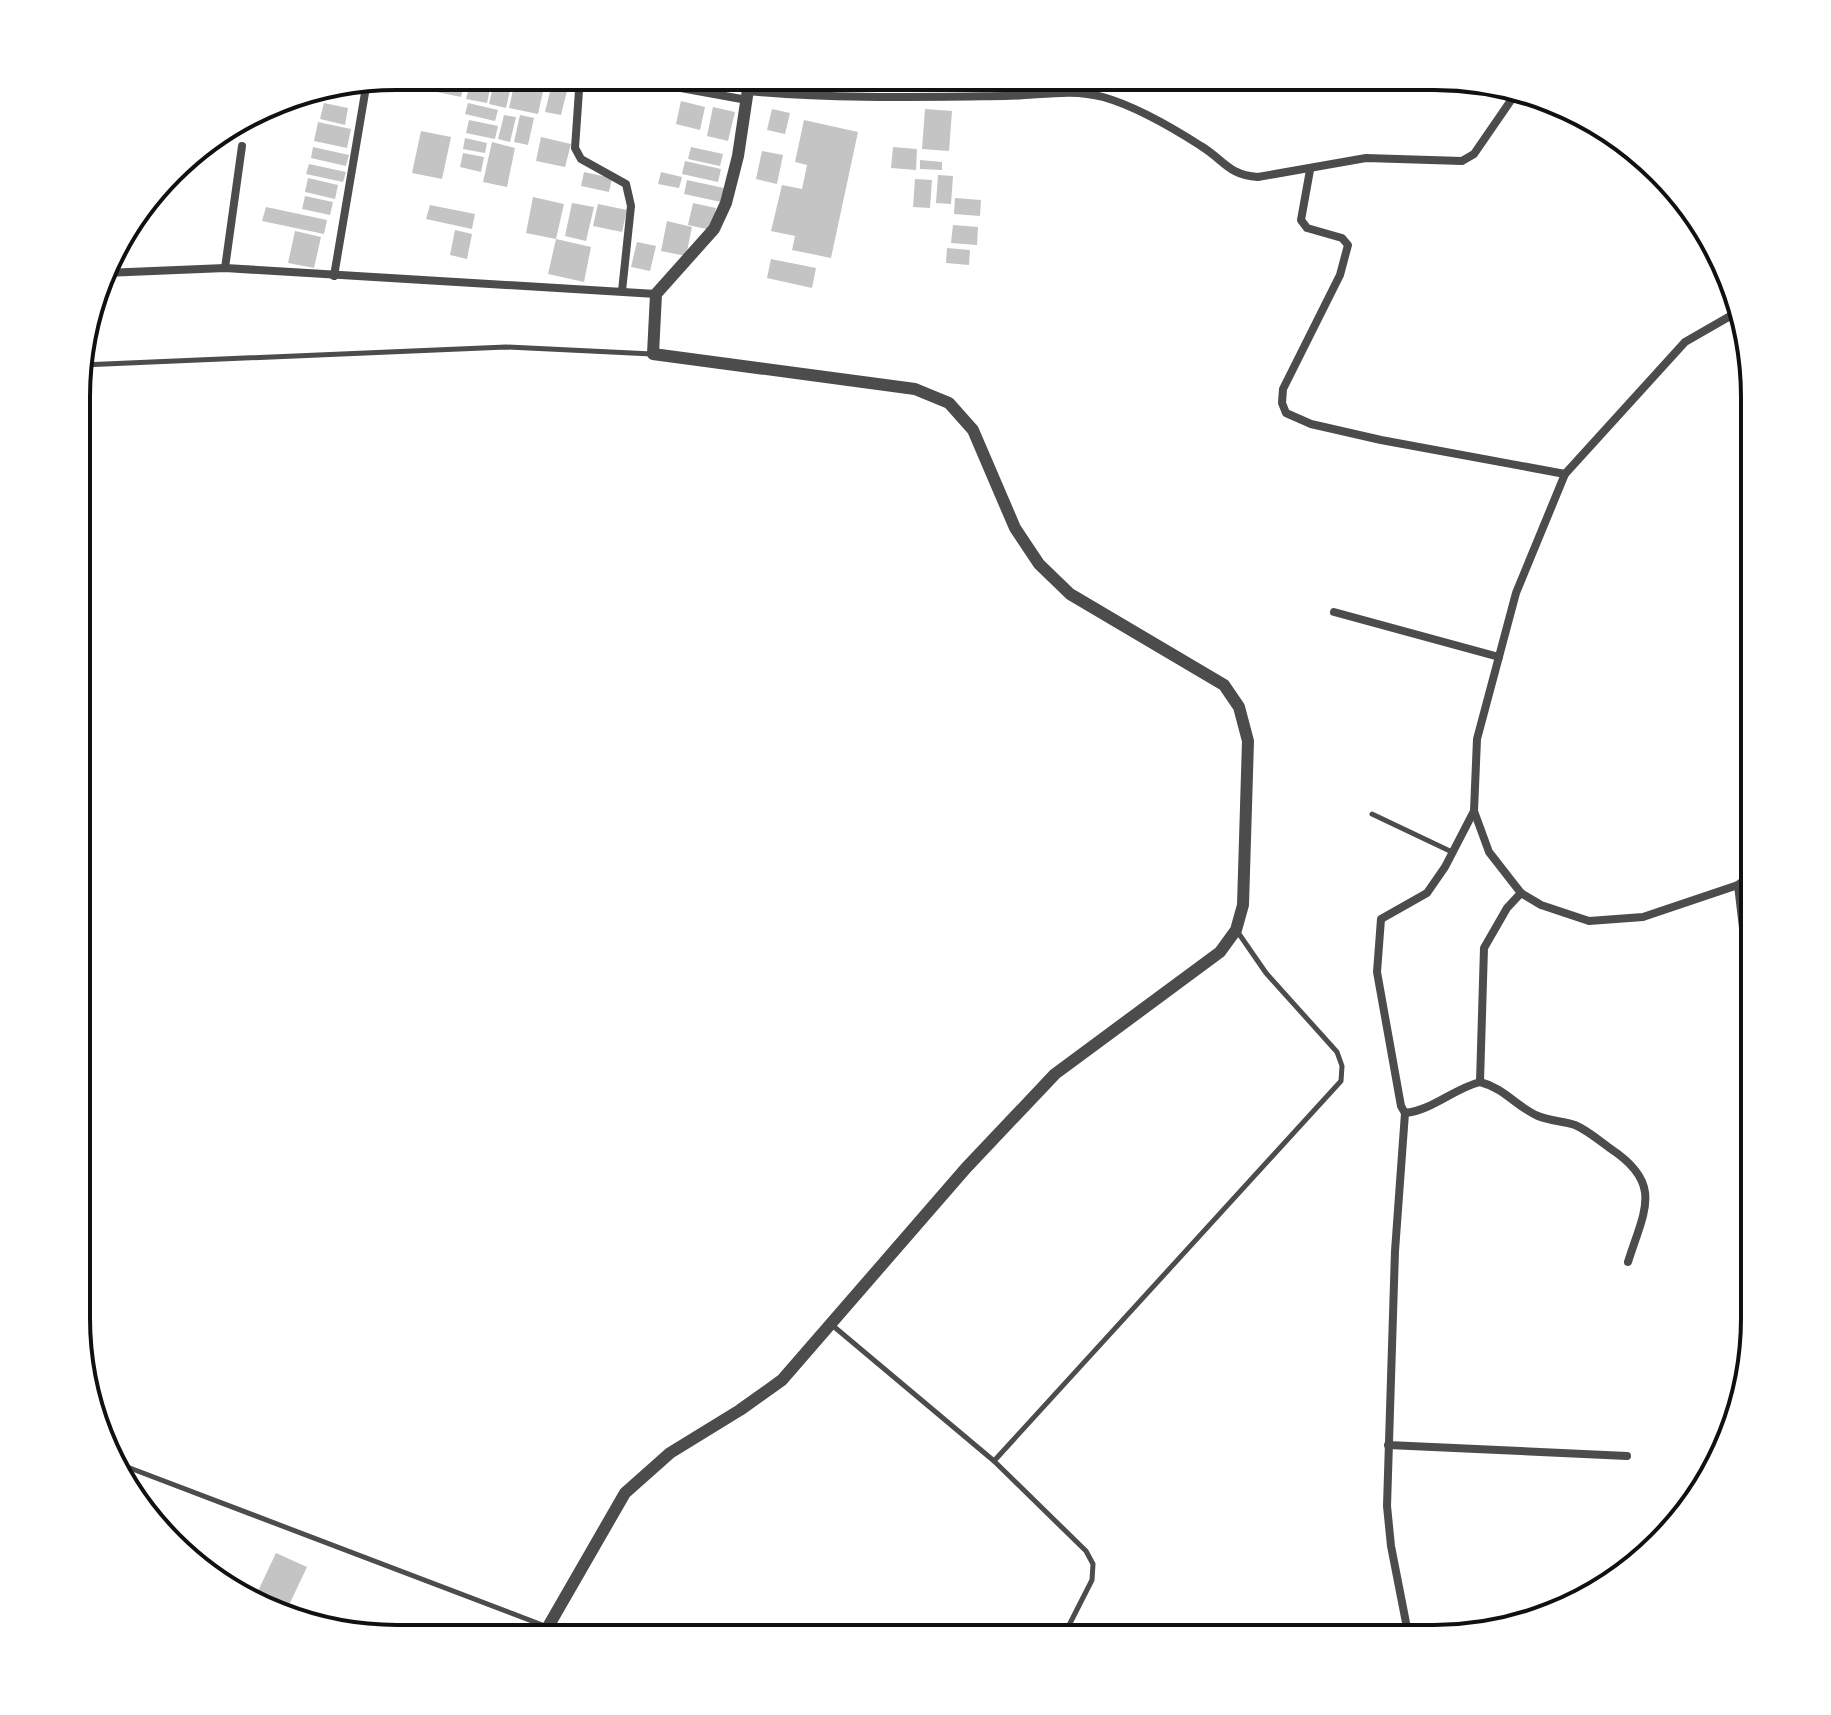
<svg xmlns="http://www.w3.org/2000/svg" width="1831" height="1715" viewBox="0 0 1831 1715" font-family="'Open Sans',sans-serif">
<rect width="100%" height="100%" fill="#fff"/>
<g fill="#c4c4c4">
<path d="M 430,76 L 466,76 L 461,97 L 427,90 Z"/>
<path d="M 472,76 L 493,76 L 487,103 L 466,99 Z"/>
<path d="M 516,76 L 546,78 L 538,114 L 509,108 Z"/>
<path d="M 495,78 L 512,82 L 506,108 L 489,104 Z"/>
<path d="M 553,79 L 569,83 L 561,115 L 545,112 Z"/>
<path d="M 681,101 L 705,107 L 700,130 L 676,124 Z"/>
<path d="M 324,103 L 348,108 L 345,125 L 320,119 Z"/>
<path d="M 468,103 L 498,110 L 495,121 L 465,114 Z"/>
<path d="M 713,107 L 735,112 L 728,141 L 707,136 Z"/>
<path d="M 772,109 L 790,113 L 785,134 L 767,130 Z"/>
<path d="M 925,109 L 952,111 L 949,151 L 922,149 Z"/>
<path d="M 504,115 L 516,117 L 510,142 L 498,139 Z"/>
<path d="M 520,115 L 534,118 L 528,145 L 514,142 Z"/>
<path d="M 469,120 L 498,126 L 495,139 L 466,133 Z"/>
<path d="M 804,120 L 858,132 L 831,258 L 792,250 L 795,236 L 771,231 L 782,185 L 802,189 L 807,165 L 795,162 Z"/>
<path d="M 318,122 L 351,129 L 347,148 L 314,141 Z"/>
<path d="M 421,131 L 451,137 L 442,179 L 412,173 Z"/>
<path d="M 541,137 L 571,144 L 565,167 L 536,161 Z"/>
<path d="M 465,138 L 487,143 L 485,153 L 463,149 Z"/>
<path d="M 492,142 L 515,148 L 507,187 L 483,182 Z"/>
<path d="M 313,147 L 349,155 L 346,166 L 311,158 Z"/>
<path d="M 691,147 L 723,154 L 720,166 L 688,159 Z"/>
<path d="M 893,147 L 917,149 L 916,170 L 891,168 Z"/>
<path d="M 762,151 L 783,155 L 777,184 L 756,179 Z"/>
<path d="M 463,153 L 484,157 L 481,172 L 460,167 Z"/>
<path d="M 920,160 L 942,162 L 942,170 L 920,169 Z"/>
<path d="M 685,161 L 721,169 L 718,182 L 682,174 Z"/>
<path d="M 309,164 L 346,172 L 343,182 L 306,174 Z"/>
<path d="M 584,172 L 612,178 L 609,192 L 581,186 Z"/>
<path d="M 661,172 L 682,177 L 679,188 L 658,184 Z"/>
<path d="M 938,175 L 953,176 L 951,204 L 936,203 Z"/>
<path d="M 308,178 L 338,185 L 335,199 L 305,192 Z"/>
<path d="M 915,179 L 932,180 L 930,208 L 913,207 Z"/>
<path d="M 687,180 L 724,188 L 721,202 L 684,194 Z"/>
<path d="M 305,196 L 333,202 L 330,215 L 302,209 Z"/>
<path d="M 533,197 L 564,204 L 556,239 L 526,233 Z"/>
<path d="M 955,198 L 981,200 L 980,216 L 954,214 Z"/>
<path d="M 572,203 L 594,207 L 586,241 L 565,236 Z"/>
<path d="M 693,203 L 716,208 L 711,230 L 688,225 Z"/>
<path d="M 598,204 L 627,210 L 622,232 L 593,226 Z"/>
<path d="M 430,205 L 475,214 L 472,229 L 426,219 Z"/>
<path d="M 266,207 L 327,220 L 324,234 L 262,221 Z"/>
<path d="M 667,221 L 692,227 L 686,256 L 661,251 Z"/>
<path d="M 953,225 L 978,227 L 977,245 L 951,243 Z"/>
<path d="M 455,230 L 472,234 L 467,259 L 450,255 Z"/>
<path d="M 295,231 L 321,237 L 314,268 L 288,263 Z"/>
<path d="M 556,239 L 591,247 L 584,282 L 548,274 Z"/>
<path d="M 637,242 L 656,246 L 650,271 L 631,267 Z"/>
<path d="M 947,248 L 970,250 L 969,265 L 946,263 Z"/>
<path d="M 771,259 L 816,268 L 812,288 L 767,278 Z"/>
<path d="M 276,1553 L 307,1567 L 289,1605 L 258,1591 Z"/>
</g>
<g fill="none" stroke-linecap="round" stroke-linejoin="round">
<g stroke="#4c4c4c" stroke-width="5">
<path d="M 82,365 L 506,347 L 652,354"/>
<path d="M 1372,814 L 1452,852"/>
<path d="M 832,1325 L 994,1461"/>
<path d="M 114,1462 L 545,1626"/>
<path d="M 906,1639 L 915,1630 L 933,1629 L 952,1639"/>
<path d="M 1062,1639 L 1092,1580 L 1093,1564 L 1086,1551 L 994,1461 L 1341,1081 L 1342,1066 L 1337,1052 L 1266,973 L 1237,931"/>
</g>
<g stroke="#4c4c4c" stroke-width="8">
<path d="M 580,76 L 575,148 L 581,159 L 626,184 L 631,206 L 622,291"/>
<path d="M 615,76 L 747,100"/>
<path d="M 748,91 C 833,99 920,97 1005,96 C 1038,96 1070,88 1103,97 C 1135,106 1173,128 1201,146 C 1224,160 1228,175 1258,177 L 1366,158 L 1462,161 L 1474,154 L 1516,93"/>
<path d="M 1310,170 L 1301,220 L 1307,228 L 1342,238 L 1348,245 L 1340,275 L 1283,389 L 1282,403 L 1286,413 L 1311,424 L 1381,440 L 1565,474"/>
<path d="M 225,268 L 242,146"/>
<path d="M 105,273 L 225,268 L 656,294"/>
<path d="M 334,276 L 367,81"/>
<path d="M 1739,311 L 1685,342 L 1565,474 L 1516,593 L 1477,739 L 1474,811 L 1489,852 L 1521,893 L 1541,905 L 1589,921 L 1643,917 L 1738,885 L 1755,872"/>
<path d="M 1334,612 L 1499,657"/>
<path d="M 1738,885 L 1755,1031"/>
<path d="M 1480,1082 C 1504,1088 1517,1107 1538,1116 C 1550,1121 1563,1121 1575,1125 C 1587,1130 1600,1141 1611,1149 C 1664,1184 1644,1211 1628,1262"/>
<path d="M 1405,1113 C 1433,1110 1453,1089 1480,1082 L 1484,948 L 1507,908 L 1521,893"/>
<path d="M 1388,1445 L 1627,1456"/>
<path d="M 1409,1638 L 1391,1546 L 1387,1506 L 1395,1251 L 1405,1113 L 1401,1106 L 1377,972 L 1381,919 L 1427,893 L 1445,867 L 1474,811"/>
</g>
<path stroke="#4c4c4c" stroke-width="12" d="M 541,1639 L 625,1493 L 670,1453 L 740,1410 L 782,1380 L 966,1168 L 1055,1074 L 1220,952 L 1236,930 L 1243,905 L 1248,741 L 1239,707 L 1224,685 L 1070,594 L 1039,564 L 1015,528 L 973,430 L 949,403 L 915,389 L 653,354 L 656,294 L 714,229 L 726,203 L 738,156 L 750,76"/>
</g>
<path d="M0 0H1831V1715H0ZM397 90H1434A307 307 0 0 1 1741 397V1318A307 307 0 0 1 1434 1625H397A307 307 0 0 1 90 1318V397A307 307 0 0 1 397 90Z" fill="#fff" fill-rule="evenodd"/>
<path fill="none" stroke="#111" stroke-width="4" d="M397 90H1434A307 307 0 0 1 1741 397V1318A307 307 0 0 1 1434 1625H397A307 307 0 0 1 90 1318V397A307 307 0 0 1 397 90Z"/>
</svg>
